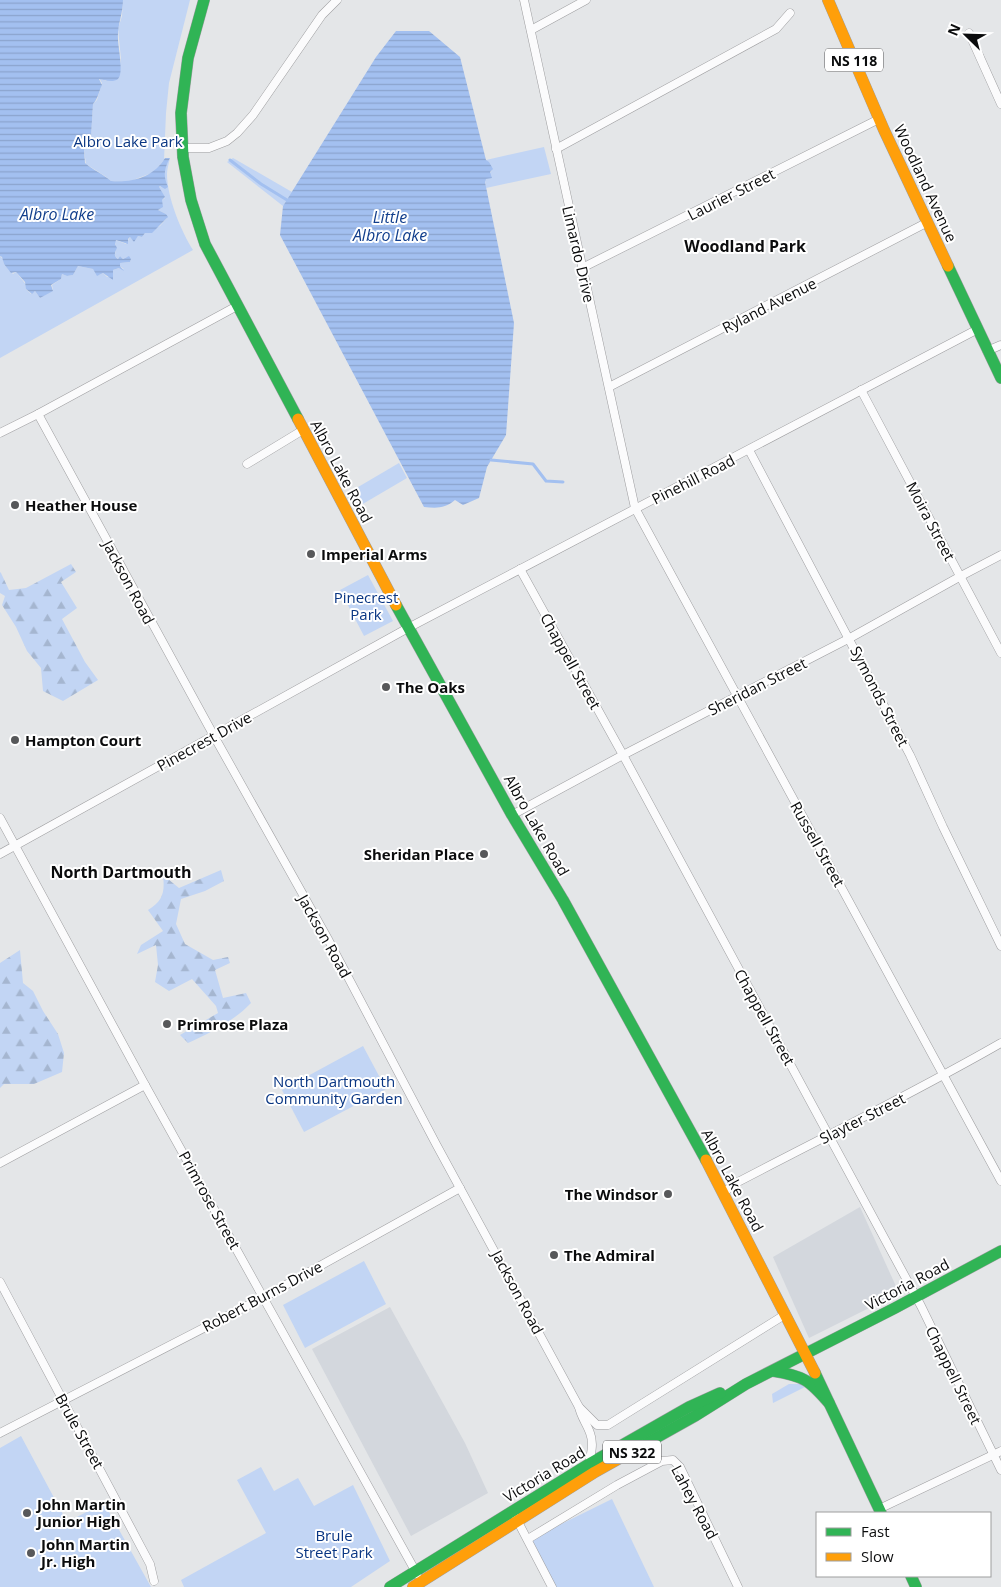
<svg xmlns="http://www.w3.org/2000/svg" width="1001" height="1587" viewBox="0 0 1001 1587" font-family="'Open Sans',sans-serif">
<defs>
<pattern id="forest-firs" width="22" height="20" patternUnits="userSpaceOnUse" patternTransform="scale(1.25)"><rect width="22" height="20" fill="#c2d5f4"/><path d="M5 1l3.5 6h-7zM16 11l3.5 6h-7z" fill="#a5b6d0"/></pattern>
<pattern id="water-rules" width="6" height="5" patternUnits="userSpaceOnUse" patternTransform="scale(1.25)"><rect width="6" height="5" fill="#a3c0f0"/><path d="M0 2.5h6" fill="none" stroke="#8ba4cd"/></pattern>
</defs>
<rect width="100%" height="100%" fill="#e4e6e8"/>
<g fill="#d3d7dd">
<path d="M 860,1207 L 899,1293 L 809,1338 L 773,1257 Z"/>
<path d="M 390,1307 L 465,1443 L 488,1493 L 411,1536 L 312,1349 Z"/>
</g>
<g fill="url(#forest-firs)">
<path d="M 71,564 L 76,572 L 61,582 L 77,608 L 62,619 L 85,662 L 98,680 L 63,701 L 43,691 L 41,668 L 27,651 L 16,627 L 2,605 L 5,596 L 0,593 L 0,572 L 1,573 L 9,590 L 26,588 Z"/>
<path d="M 221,870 L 224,881 L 205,891 L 181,899 L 176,924 L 185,944 L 213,960 L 228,957 L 230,963 L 215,970 L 223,998 L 246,993 L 251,1003 C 234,1021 210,1033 188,1043 L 180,1035 L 218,1013 L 216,1006 L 192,979 L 169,991 L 155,982 L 158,965 L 156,945 L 137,954 L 141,945 L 163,931 L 148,910 C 163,901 165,892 163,875 L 179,888 Z"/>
<path d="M 20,950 L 23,983 L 33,991 L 43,1011 L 58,1034 L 64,1053 L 62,1072 L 34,1084 L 4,1084 L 0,1088 L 0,963 Z"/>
</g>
<g fill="#c2d5f4">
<path d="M 123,0 L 190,0 L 169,83 L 166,113 L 164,160 L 154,172 L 128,182 L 111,181 L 105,176 L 86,164 L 84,150 L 91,137 L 93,104 L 97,100 L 102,83 L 99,78 L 106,81 L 120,66 L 121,59 L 118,29 L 122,16 Z"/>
<path d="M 544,147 L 551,174 L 486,188 L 485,180 L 492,170 L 486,160 Z"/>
<path d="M 170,158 C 169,163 167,169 167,174 C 167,197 181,231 193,250 L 0,358 L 0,256 L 3,259 L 4,264 L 13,274 L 16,272 L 27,286 L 26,289 L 31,294 L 35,291 L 40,298 L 53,290 L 52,285 L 61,279 L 62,274 L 67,276 L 73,275 L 78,266 L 93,269 L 99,275 L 103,273 L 107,277 L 113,277 L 113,270 L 119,268 L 124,269 L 120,266 L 120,263 L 130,262 L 131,259 L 127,257 L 123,259 L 120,256 L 118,259 C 112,255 117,252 116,247 C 116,245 115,244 115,242 L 116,240 L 126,244 L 130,237 L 133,240 L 138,236 L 142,237 L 145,233 L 160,226 L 167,218 L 166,214 L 158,210 L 162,207 L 162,200 L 165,198 L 158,187 L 167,185 C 161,176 165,167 170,158 Z"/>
<path d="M 233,158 L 292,192 L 283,206 L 227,162 Z"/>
<path d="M 399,463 L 407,478 L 361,505 L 353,490 Z"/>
<path d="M 368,575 L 393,621 L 364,636 L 340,590 Z"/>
<path d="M 363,1046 L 386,1089 L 304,1132 L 282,1090 Z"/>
<path d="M 364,1261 L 386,1304 L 305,1348 L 283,1305 Z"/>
<path d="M 789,1384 L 801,1384 L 805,1387 L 773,1403 L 772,1394 Z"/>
<path d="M 21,1436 L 67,1522 L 104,1503 L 151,1587 L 0,1587 L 0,1448 Z"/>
<path d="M 261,1467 L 274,1491 L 298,1478 L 314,1506 L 353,1485 L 390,1561 L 351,1587 L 184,1587 L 181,1580 L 266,1533 L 237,1480 Z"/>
<path d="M 612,1499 L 654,1587 L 555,1587 L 531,1539 Z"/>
</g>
<g fill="url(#water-rules)">
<path d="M 0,0 L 123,0 C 123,14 117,26 118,39 C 118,47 124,73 118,79 C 113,83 104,80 99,79 L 102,85 C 99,91 98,99 93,104 L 91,137 L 84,150 L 85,163 C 93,170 103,174 111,181 C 132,183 154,177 165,158 L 170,158 C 164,169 163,176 168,187 L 165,189 L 160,186 L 159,187 L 165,197 L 162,200 L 163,207 L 158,210 L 166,214 L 168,217 L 152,233 L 145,233 L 142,237 L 138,236 L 134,242 L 130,237 L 128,239 L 128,244 L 116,240 L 115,244 L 117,248 C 115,252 113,256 118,259 L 120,256 L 123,259 L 129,256 L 131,259 L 130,262 L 120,263 L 120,266 L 124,271 L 119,268 L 113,270 L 113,280 L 103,273 L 97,276 L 93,269 L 78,266 L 73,275 L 67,276 L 62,274 L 61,279 L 51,285 L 53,291 L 40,298 L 35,291 L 32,294 L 26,289 L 25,282 L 16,272 L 11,273 L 4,264 L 2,257 L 0,256 Z"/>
<path d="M 396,31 L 429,31 L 460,57 L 486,160 L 489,162 L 493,169 L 490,172 L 492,178 L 486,179 L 485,182 L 514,323 L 506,435 L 487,467 L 479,498 L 463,505 L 455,500 C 445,509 436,508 424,507 L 280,235 L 283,206 L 376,57 Z"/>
</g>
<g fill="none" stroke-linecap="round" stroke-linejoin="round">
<g stroke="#a3c0f0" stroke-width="3">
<path d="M 230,160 L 261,184 L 287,200"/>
<path d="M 491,460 L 533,464 L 546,481 L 563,482"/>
</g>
<defs>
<g id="street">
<path d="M 524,0 L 635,508 L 1001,1181"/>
<path d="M 531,30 L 586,0"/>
<path d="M 969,33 L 1001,104"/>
<path d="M 182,148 L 209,148 L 227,141 L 237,133 L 253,115 L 322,15 L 337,0"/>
<path d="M 556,149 L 776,29 L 790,13"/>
<path d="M 582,268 L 879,119"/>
<path d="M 987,351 L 1001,345"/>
<path d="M 609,387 L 928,222"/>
<path d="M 861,390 L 1001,653"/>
<path d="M 38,414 L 214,736 L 329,941 L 436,1144 L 579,1407 C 581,1417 587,1424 590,1433 C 594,1443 591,1454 589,1464"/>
<path d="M 0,433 L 38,414 L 237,306"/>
<path d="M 749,450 L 910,755 L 943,827 L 1001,946"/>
<path d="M 247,464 L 303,430"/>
<path d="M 520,569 L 623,755 L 921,1306 L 1001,1470"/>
<path d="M 512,815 L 623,755 L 850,638 L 961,576 L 1001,555"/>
<path d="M 0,818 L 145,1085 L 417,1574"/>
<path d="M 0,854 L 408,628 L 978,329"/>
<path d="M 0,1163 L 145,1085"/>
<path d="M 723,1193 L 736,1183 C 824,1137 914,1093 1001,1043"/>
<path d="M 0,1282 L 150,1564 L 154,1581"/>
<path d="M 579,1407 L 597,1425 L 608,1425 L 786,1314"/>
<path d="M 0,1433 L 264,1297 L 460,1188"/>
<path d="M 879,1509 L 1001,1451"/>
<path d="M 516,1518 L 552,1587"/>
<path d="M 528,1539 L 617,1485 L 662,1461 L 673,1460 L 680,1467 L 738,1587"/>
</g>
<g id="fast">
<path d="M 204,0 L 188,58 L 181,113 L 183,157 L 191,200 L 205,244 L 298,419"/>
<path d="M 948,266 L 1001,378"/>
<path d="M 396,605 L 512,815 L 563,900 L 706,1160"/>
<path d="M 773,1371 C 804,1376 809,1380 829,1403"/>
<path d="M 815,1373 L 881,1513"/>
<path d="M 620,1458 L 695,1416 L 746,1384 L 895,1308 L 1001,1251"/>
<path d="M 911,1576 L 916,1587"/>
<path d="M 390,1587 L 589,1464 L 689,1407 L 720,1393"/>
</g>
<g id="slow">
<path d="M 828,0 L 884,130 L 948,266"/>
<path d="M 298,419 L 396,605"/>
<path d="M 706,1160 L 815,1373"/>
<path d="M 413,1587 L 595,1472 L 620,1458"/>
</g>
</defs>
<use href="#street" stroke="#9e9ea0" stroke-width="9"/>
<use href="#fast" stroke="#9e9ea0" stroke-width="12"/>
<use href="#slow" stroke="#9e9ea0" stroke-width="12"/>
<use href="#street" stroke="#fbfbfc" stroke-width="8"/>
<use href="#fast" stroke="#30b455" stroke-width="11"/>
<use href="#slow" stroke="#ff9f0a" stroke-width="11"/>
</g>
<g fill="#57585a" stroke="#fff" stroke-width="2">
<circle cx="15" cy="505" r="5"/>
<circle cx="311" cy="554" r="5"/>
<circle cx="386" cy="687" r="5"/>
<circle cx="15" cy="740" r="5"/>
<circle cx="484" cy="854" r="5"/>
<circle cx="167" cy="1024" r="5"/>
<circle cx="668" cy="1194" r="5"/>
<circle cx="554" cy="1255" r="5"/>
<circle cx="27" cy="1513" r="5"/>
<circle cx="31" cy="1553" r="5"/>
</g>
<g text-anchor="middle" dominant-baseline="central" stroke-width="4" stroke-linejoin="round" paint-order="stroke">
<g fill="#fff" stroke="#545556" stroke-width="1">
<rect x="825" y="48.5" width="58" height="23" rx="4"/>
<rect x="603" y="1440.5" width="58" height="23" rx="4"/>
</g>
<g font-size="14" font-weight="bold" fill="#0b0c0d">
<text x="854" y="60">NS 118</text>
<text x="632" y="1452">NS 322</text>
</g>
<g font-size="15" fill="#093683" stroke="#fff">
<text x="128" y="141">Albro Lake Park</text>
<text x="366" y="597">Pinecrest<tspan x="366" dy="17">Park</tspan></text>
<text x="334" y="1081">North Dartmouth<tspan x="334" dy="17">Community Garden</tspan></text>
<text x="334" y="1535">Brule<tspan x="334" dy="17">Street Park</tspan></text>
</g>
<g font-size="15" fill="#0b0c0d" stroke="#fff">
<text transform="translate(926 183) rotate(65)">Woodland Avenue</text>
<text transform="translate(731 194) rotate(-27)">Laurier Street</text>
<text transform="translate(579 254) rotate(77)">Limardo Drive</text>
<text transform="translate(769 305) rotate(-27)">Ryland Avenue</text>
<text transform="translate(342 471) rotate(62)">Albro Lake Road</text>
<text transform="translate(693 479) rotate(-27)">Pinehill Road</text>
<text transform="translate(931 521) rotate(62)">Moira Street</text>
<text transform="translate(129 582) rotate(62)">Jackson Road</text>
<text transform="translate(571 661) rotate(61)">Chappell Street</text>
<text transform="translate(757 686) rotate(-27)">Sheridan Street</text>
<text transform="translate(880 696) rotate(63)">Symonds Street</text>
<text transform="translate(204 741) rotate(-29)">Pinecrest Drive</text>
<text transform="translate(537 825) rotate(60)">Albro Lake Road</text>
<text transform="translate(818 844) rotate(61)">Russell Street</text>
<text transform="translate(325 936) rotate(61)">Jackson Road</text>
<text transform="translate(765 1017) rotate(61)">Chappell Street</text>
<text transform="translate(862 1118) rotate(-27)">Slayter Street</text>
<text transform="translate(733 1180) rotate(62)">Albro Lake Road</text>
<text transform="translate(210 1200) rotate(61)">Primrose Street</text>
<text transform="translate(907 1284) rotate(-28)">Victoria Road</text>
<text transform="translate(518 1292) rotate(62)">Jackson Road</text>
<text transform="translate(262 1296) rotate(-28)">Robert Burns Drive</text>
<text transform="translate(954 1375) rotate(64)">Chappell Street</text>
<text transform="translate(80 1431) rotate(61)">Brule Street</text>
<text transform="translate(544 1474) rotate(-31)">Victoria Road</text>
<text transform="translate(695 1502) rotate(62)">Lahey Road</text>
</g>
<g font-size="15" font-weight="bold" fill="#0b0c0d" stroke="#fff" text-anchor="start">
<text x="25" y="505">Heather House</text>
<text x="321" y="554">Imperial Arms</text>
<text x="396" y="687">The Oaks</text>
<text x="25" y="740">Hampton Court</text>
<text x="474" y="854" text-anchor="end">Sheridan Place</text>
<text x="177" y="1024">Primrose Plaza</text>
<text x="658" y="1194" text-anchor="end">The Windsor</text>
<text x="564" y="1255">The Admiral</text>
<text x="37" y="1504">John Martin<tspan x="37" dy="17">Junior High</tspan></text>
<text x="41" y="1544">John Martin<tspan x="41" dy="17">Jr. High</tspan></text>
</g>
<g font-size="16" font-style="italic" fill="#113e8c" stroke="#fff">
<text x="57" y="214">Albro Lake</text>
<text x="390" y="217">Little<tspan x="390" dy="18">Albro Lake</tspan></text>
</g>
<g font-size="16" font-weight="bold" fill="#0b0c0d" stroke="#fff">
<text x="745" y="246">Woodland Park</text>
<text x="121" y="872">North Dartmouth</text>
</g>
</g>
<rect x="816" y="1512" width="175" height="65" fill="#ffffff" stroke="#9d9e9e"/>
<rect x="826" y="1528" width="25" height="8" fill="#30b455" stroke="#9d9e9e"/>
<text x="861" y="1537" font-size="15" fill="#0b0c0d">Fast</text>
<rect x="826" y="1553" width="25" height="8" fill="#ff9f0a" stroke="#9d9e9e"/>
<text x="861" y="1562" font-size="15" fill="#0b0c0d">Slow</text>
<g transform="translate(966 35) rotate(293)" stroke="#ffffff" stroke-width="4" paint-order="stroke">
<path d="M0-4L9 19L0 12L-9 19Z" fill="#0b0c0d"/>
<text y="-8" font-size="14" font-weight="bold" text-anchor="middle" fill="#0b0c0d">N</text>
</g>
</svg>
